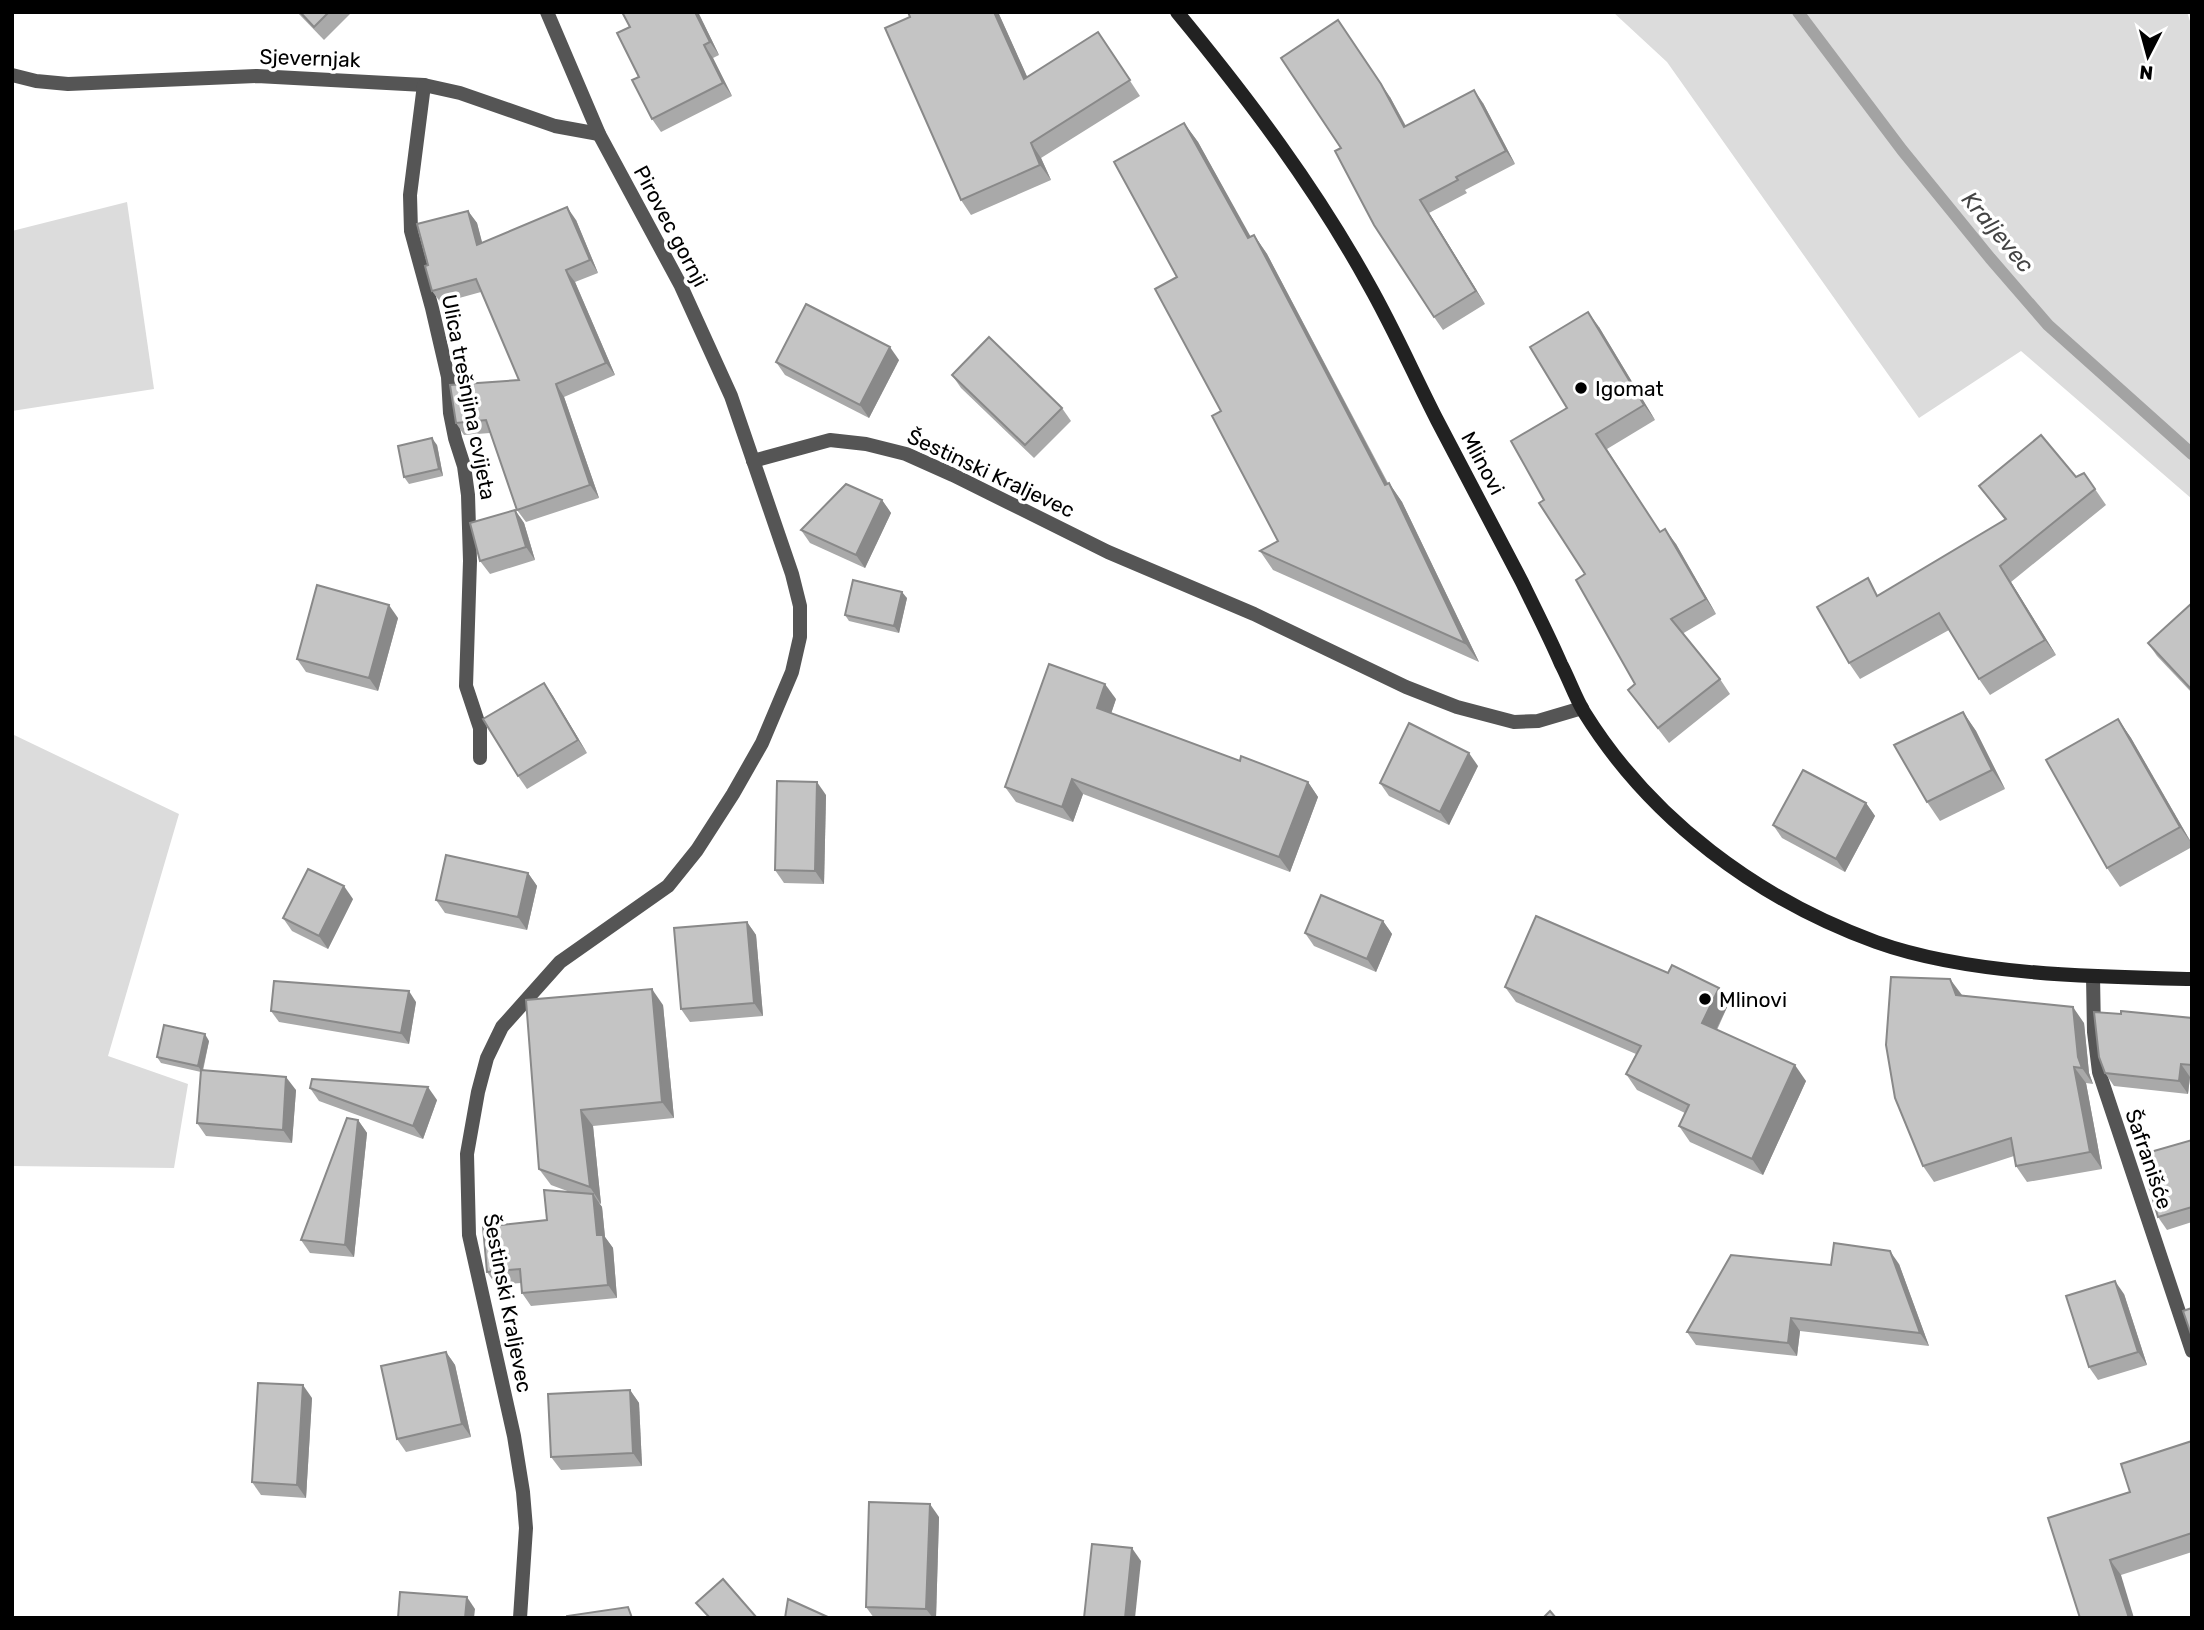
<svg xmlns="http://www.w3.org/2000/svg" width="2204" height="1630" viewBox="0 0 2204 1630" font-family="Rubik,sans-serif">
<rect width="100%" height="100%" fill="#fff"/>
<g fill="#dcdcdc">
<path d="M 1613,12 L 2187,12 L 2192,27 L 2192,499 L 2021,351 L 1919,418 L 1667,62 Z"/>
<path d="M 127,202 L 154,389 L 12,411 L 12,231 Z"/>
<path d="M 12,734 L 179,814 L 108,1056 L 188,1084 L 174,1168 L 12,1166 Z"/>
</g>
<g fill="none" stroke-linecap="round" stroke-linejoin="round">
<path stroke="#a3a3a3" stroke-width="12" d="M 1798,12 L 1902,150 L 1990,258 L 2048,325 L 2192,454"/>
<g stroke="#555" stroke-width="14">
<path d="M 12,75 L 36,81 L 68,84 L 257,76 L 424,85 L 460,93 L 555,126 L 599,134"/>
<path d="M 424,85 L 410,195 L 411,231 L 432,308 L 448,377 L 450,413 L 455,438 L 464,466 L 468,495 L 470,561 L 466,686 L 480,728 L 480,758"/>
<path d="M 753,461 L 830,440 L 866,444 L 906,454 L 953,475 L 1108,552 L 1254,614 L 1406,687 L 1457,707 L 1514,722 L 1538,721 L 1582,708"/>
<path d="M 2093,976 L 2094,1032 L 2099,1072 L 2192,1351"/>
<path d="M 520,1618 L 526,1528 L 523,1492 L 514,1436 L 469,1235 L 467,1154 L 478,1092 L 487,1058 L 502,1027 L 560,962 L 668,886 L 697,850 L 733,794 L 762,743 L 792,672 L 800,637 L 800,606 L 792,574 L 731,396 L 681,286 L 599,134 L 547,12"/>
</g>
<path stroke="#222" stroke-width="14" d="M 1177,12 C 1248,98 1315,187 1369,285 C 1394,329 1414,375 1437,420 C 1465,474 1494,528 1522,582 C 1535,609 1549,636 1561,664 C 1569,679 1575,697 1584,712 C 1651,820 1758,899 1876,942 C 1968,975 2094,977 2192,979"/>
</g>
<g fill="#a9a9a9">
<path d="M 297,12 L 352,12 L 324,40 Z"/>
<path d="M 622,12 L 698,12 L 719,55 L 713,58 L 732,96 L 661,132 L 652,119 L 639,77 L 630,27 Z"/>
<path d="M 998,12 L 1027,77 L 1098,32 L 1140,96 L 1041,158 L 1051,180 L 971,215 L 961,200 L 910,17 Z"/>
<path d="M 1390,97 L 1406,126 L 1483,103 L 1515,164 L 1465,190 L 1467,193 L 1429,213 L 1485,304 L 1443,330 L 1434,317 L 1341,148 Z"/>
<path d="M 1184,123 L 1198,142 L 1250,237 L 1254,235 L 1267,254 L 1388,483 L 1389,483 L 1402,502 L 1479,662 L 1273,570 L 1260,551 L 1278,541 L 1177,277 Z"/>
<path d="M 468,211 L 477,223 L 482,243 L 576,220 L 598,273 L 575,282 L 615,375 L 564,397 L 599,498 L 526,522 L 517,510 L 490,433 L 464,435 L 456,423 L 519,380 L 481,292 L 441,303 L 432,291 Z"/>
<path d="M 1599,327 L 1655,420 L 1607,449 L 1660,532 L 1676,544 L 1716,614 L 1682,634 L 1720,679 L 1730,694 L 1669,743 L 1628,690 L 1635,684 L 1585,574 L 1567,408 Z"/>
<path d="M 899,360 L 869,418 L 785,375 L 776,362 Z"/>
<path d="M 952,375 L 1062,408 L 1071,421 L 1034,458 L 961,388 Z"/>
<path d="M 437,445 L 443,476 L 409,484 L 404,477 Z"/>
<path d="M 2084,473 L 2106,505 L 2011,582 L 2056,655 L 1990,695 L 1979,679 L 1949,630 L 1860,679 L 1849,663 L 2005,520 L 1979,486 L 2076,477 Z"/>
<path d="M 882,500 L 891,513 L 865,568 L 810,543 L 801,530 Z"/>
<path d="M 515,510 L 524,523 L 535,560 L 490,574 L 480,561 Z"/>
<path d="M 907,598 L 899,633 L 849,621 L 845,615 Z"/>
<path d="M 2192,603 L 2192,693 L 2157,656 L 2148,643 Z"/>
<path d="M 398,618 L 378,691 L 306,672 L 297,659 Z"/>
<path d="M 544,683 L 587,753 L 527,789 L 518,776 Z"/>
<path d="M 1116,699 L 1111,713 L 1240,761 L 1308,782 L 1318,797 L 1290,872 L 1083,794 L 1073,822 L 1016,802 L 1005,787 Z"/>
<path d="M 1963,712 L 1976,731 L 2005,789 L 1940,821 L 1927,802 Z"/>
<path d="M 2118,719 L 2131,738 L 2192,844 L 2192,847 L 2120,887 L 2107,868 Z"/>
<path d="M 1478,766 L 1449,825 L 1389,796 L 1380,783 Z"/>
<path d="M 826,795 L 824,884 L 784,883 L 775,870 Z"/>
<path d="M 1866,803 L 1875,816 L 1845,872 L 1782,838 L 1773,825 Z"/>
<path d="M 528,873 L 537,886 L 527,930 L 445,913 L 436,900 Z"/>
<path d="M 353,899 L 328,949 L 292,931 L 283,918 Z"/>
<path d="M 1383,921 L 1392,934 L 1376,972 L 1314,946 L 1305,933 Z"/>
<path d="M 747,922 L 756,935 L 763,1016 L 690,1022 L 681,1009 Z"/>
<path d="M 1668,973 L 1729,1003 L 1717,1030 L 1806,1081 L 1763,1175 L 1690,1142 L 1679,1126 L 1685,1113 L 1637,1090 L 1626,1074 L 1636,1054 L 1516,1002 L 1505,987 Z"/>
<path d="M 1962,996 L 2084,1023 L 2089,1073 L 2093,1084 L 2086,1083 L 2102,1169 L 2027,1182 L 2016,1166 L 2014,1156 L 1934,1182 L 1923,1166 Z"/>
<path d="M 526,1000 L 663,1005 L 674,1118 L 593,1126 L 601,1204 L 599,1203 L 602,1207 L 605,1237 L 613,1248 L 617,1298 L 531,1306 L 522,1293 L 521,1283 L 496,1285 L 487,1272 L 547,1220 L 570,1192 L 551,1185 L 539,1169 Z"/>
<path d="M 416,1002 L 409,1044 L 279,1022 L 271,1011 Z"/>
<path d="M 2121,1014 L 2192,1018 L 2192,1078 L 2190,1077 L 2188,1094 L 2114,1086 L 2105,1073 Z"/>
<path d="M 209,1041 L 203,1071 L 296,1090 L 292,1143 L 206,1136 L 197,1123 L 201,1072 L 161,1063 L 157,1057 Z"/>
<path d="M 310,1088 L 437,1100 L 423,1139 L 319,1101 Z"/>
<path d="M 358,1120 L 367,1133 L 354,1257 L 310,1253 L 301,1240 Z"/>
<path d="M 2192,1140 L 2192,1222 L 2167,1230 L 2158,1217 Z"/>
<path d="M 1899,1264 L 1929,1346 L 1800,1331 L 1797,1356 L 1696,1345 L 1687,1332 L 1831,1265 Z"/>
<path d="M 2124,1294 L 2147,1365 L 2098,1380 L 2089,1367 Z"/>
<path d="M 446,1352 L 455,1365 L 471,1437 L 406,1452 L 397,1439 Z"/>
<path d="M 630,1390 L 639,1403 L 642,1466 L 561,1470 L 551,1457 Z"/>
<path d="M 312,1398 L 306,1498 L 261,1495 L 252,1482 Z"/>
<path d="M 2192,1441 L 2192,1552 L 2121,1575 L 2080,1618 L 2130,1492 Z"/>
<path d="M 939,1517 L 936,1618 L 874,1618 L 866,1607 Z"/>
</g>
<g fill="#898989">
<path d="M 695,12 L 698,12 L 719,55 L 710,42 Z"/>
<path d="M 994,12 L 998,12 L 1035,94 L 1024,79 Z"/>
<path d="M 1338,20 L 1390,97 L 1413,140 L 1404,127 Z"/>
<path d="M 704,45 L 713,58 L 732,96 L 723,83 Z"/>
<path d="M 1474,90 L 1483,103 L 1515,164 L 1506,151 Z"/>
<path d="M 1184,123 L 1198,142 L 1262,257 L 1248,238 Z"/>
<path d="M 1031,143 L 1041,158 L 1051,180 L 1040,165 Z"/>
<path d="M 1420,200 L 1429,213 L 1485,304 L 1476,291 Z"/>
<path d="M 567,207 L 576,220 L 598,273 L 590,260 Z"/>
<path d="M 468,211 L 477,223 L 486,257 L 477,245 Z"/>
<path d="M 1254,235 L 1267,254 L 1398,504 L 1385,485 Z"/>
<path d="M 566,270 L 575,282 L 615,375 L 606,363 Z"/>
<path d="M 1588,312 L 1599,327 L 1655,420 L 1644,405 Z"/>
<path d="M 890,347 L 899,360 L 869,418 L 860,405 Z"/>
<path d="M 556,384 L 564,397 L 599,498 L 590,485 Z"/>
<path d="M 432,438 L 437,445 L 443,476 L 439,469 Z"/>
<path d="M 1389,483 L 1402,502 L 1479,662 L 1465,643 Z"/>
<path d="M 882,500 L 891,513 L 865,568 L 856,555 Z"/>
<path d="M 515,510 L 524,523 L 535,560 L 526,547 Z"/>
<path d="M 1665,529 L 1676,544 L 1716,614 L 1706,599 Z"/>
<path d="M 2000,566 L 2011,582 L 2056,655 L 2045,640 Z"/>
<path d="M 902,592 L 907,598 L 899,633 L 894,626 Z"/>
<path d="M 389,605 L 398,618 L 378,691 L 369,678 Z"/>
<path d="M 544,683 L 553,696 L 587,753 L 578,740 Z"/>
<path d="M 1105,684 L 1116,699 L 1108,723 L 1097,708 Z"/>
<path d="M 1963,712 L 1976,731 L 2005,789 L 1992,770 Z"/>
<path d="M 2118,719 L 2131,738 L 2192,844 L 2180,827 Z"/>
<path d="M 1469,753 L 1478,766 L 1449,825 L 1440,812 Z"/>
<path d="M 1072,779 L 1083,794 L 1073,822 L 1062,807 Z"/>
<path d="M 817,782 L 826,795 L 824,884 L 815,871 Z"/>
<path d="M 1308,782 L 1318,797 L 1290,872 L 1279,857 Z"/>
<path d="M 1866,803 L 1875,816 L 1845,872 L 1836,859 Z"/>
<path d="M 528,873 L 537,886 L 527,930 L 518,917 Z"/>
<path d="M 344,886 L 353,899 L 328,949 L 319,936 Z"/>
<path d="M 1383,921 L 1392,934 L 1376,972 L 1367,959 Z"/>
<path d="M 747,922 L 756,935 L 763,1016 L 754,1003 Z"/>
<path d="M 1950,979 L 1962,995 L 1967,1012 L 1956,995 Z"/>
<path d="M 1719,988 L 1729,1003 L 1712,1038 L 1702,1023 Z"/>
<path d="M 652,989 L 663,1005 L 674,1118 L 662,1102 Z"/>
<path d="M 409,991 L 416,1002 L 409,1044 L 401,1033 Z"/>
<path d="M 2073,1007 L 2084,1023 L 2089,1073 L 2093,1084 L 2082,1068 L 2078,1057 Z"/>
<path d="M 205,1034 L 209,1041 L 202,1072 L 198,1066 Z"/>
<path d="M 2181,1064 L 2190,1077 L 2188,1094 L 2179,1081 Z"/>
<path d="M 1795,1065 L 1806,1081 L 1763,1175 L 1752,1159 Z"/>
<path d="M 2074,1067 L 2086,1083 L 2102,1169 L 2090,1152 Z"/>
<path d="M 286,1077 L 296,1090 L 292,1143 L 283,1130 Z"/>
<path d="M 428,1087 L 437,1100 L 423,1139 L 413,1126 Z"/>
<path d="M 581,1110 L 593,1126 L 601,1204 L 590,1187 Z"/>
<path d="M 358,1120 L 367,1133 L 354,1257 L 345,1245 Z"/>
<path d="M 593,1194 L 602,1207 L 605,1237 L 613,1248 L 617,1298 L 608,1285 L 597,1235 Z"/>
<path d="M 1890,1251 L 1899,1264 L 1929,1346 L 1920,1333 Z"/>
<path d="M 2115,1281 L 2124,1294 L 2147,1365 L 2138,1352 Z"/>
<path d="M 1791,1318 L 1800,1331 L 1797,1356 L 1788,1343 Z"/>
<path d="M 446,1352 L 455,1365 L 471,1437 L 462,1424 Z"/>
<path d="M 303,1385 L 312,1398 L 306,1498 L 297,1485 Z"/>
<path d="M 630,1390 L 639,1403 L 642,1466 L 633,1453 Z"/>
<path d="M 930,1504 L 939,1517 L 936,1618 L 933,1618 L 926,1609 Z"/>
<path d="M 1132,1548 L 1141,1561 L 1135,1618 L 1125,1618 Z"/>
<path d="M 2110,1560 L 2121,1575 L 2134,1618 L 2129,1618 Z"/>
<path d="M 467,1597 L 475,1609 L 474,1618 L 465,1618 Z"/>
</g>
<g fill="#c4c4c4" stroke="#898989" stroke-width="2">
<path d="M 300,12 L 329,12 L 314,27 Z"/>
<path d="M 622,12 L 695,12 L 710,42 L 704,45 L 723,83 L 652,119 L 632,80 L 639,77 L 617,33 L 630,27 Z"/>
<path d="M 908,12 L 994,12 L 1024,79 L 1098,32 L 1130,80 L 1031,143 L 1040,165 L 961,200 L 885,28 L 910,17 Z"/>
<path d="M 1338,20 L 1381,84 L 1404,127 L 1474,90 L 1506,151 L 1456,177 L 1458,180 L 1420,200 L 1476,291 L 1434,317 L 1374,225 L 1335,151 L 1341,148 L 1281,58 Z"/>
<path d="M 1184,123 L 1248,238 L 1254,235 L 1385,485 L 1389,483 L 1465,643 L 1260,551 L 1278,541 L 1212,416 L 1221,411 L 1155,289 L 1177,277 L 1114,162 Z"/>
<path d="M 567,207 L 590,260 L 566,270 L 606,363 L 556,384 L 590,485 L 517,510 L 486,420 L 456,423 L 450,385 L 519,380 L 476,279 L 432,291 L 425,266 L 428,265 L 417,224 L 468,211 L 477,245 Z"/>
<path d="M 806,304 L 890,347 L 860,405 L 776,362 Z"/>
<path d="M 1588,312 L 1644,405 L 1596,434 L 1660,532 L 1665,529 L 1706,599 L 1671,619 L 1720,679 L 1658,728 L 1628,690 L 1635,684 L 1576,580 L 1585,574 L 1539,503 L 1544,500 L 1511,441 L 1567,408 L 1530,347 Z"/>
<path d="M 989,337 L 1062,408 L 1025,445 L 952,375 Z"/>
<path d="M 2041,435 L 2076,477 L 2084,473 L 2095,489 L 2000,566 L 2045,640 L 1979,679 L 1939,613 L 1849,663 L 1817,607 L 1868,578 L 1877,596 L 2006,519 L 1979,486 Z"/>
<path d="M 432,438 L 439,469 L 404,477 L 398,446 Z"/>
<path d="M 846,484 L 882,500 L 856,555 L 801,530 Z"/>
<path d="M 515,510 L 526,547 L 480,561 L 470,523 Z"/>
<path d="M 853,580 L 902,592 L 894,626 L 845,615 Z"/>
<path d="M 317,585 L 389,605 L 369,678 L 297,659 Z"/>
<path d="M 2192,603 L 2192,690 L 2148,643 Z"/>
<path d="M 1049,664 L 1105,684 L 1097,708 L 1240,761 L 1241,756 L 1308,782 L 1279,857 L 1072,779 L 1062,807 L 1005,787 Z"/>
<path d="M 544,683 L 578,740 L 518,776 L 483,719 Z"/>
<path d="M 1963,712 L 1992,770 L 1927,802 L 1894,745 Z"/>
<path d="M 2118,719 L 2180,827 L 2107,868 L 2046,760 Z"/>
<path d="M 1409,723 L 1469,753 L 1440,812 L 1380,783 Z"/>
<path d="M 1803,770 L 1866,803 L 1836,859 L 1773,825 Z"/>
<path d="M 777,781 L 817,782 L 815,871 L 775,870 Z"/>
<path d="M 446,855 L 528,873 L 518,917 L 436,900 Z"/>
<path d="M 308,869 L 344,886 L 319,936 L 283,918 Z"/>
<path d="M 1321,895 L 1383,921 L 1367,959 L 1305,933 Z"/>
<path d="M 1536,916 L 1668,973 L 1672,965 L 1719,988 L 1702,1023 L 1795,1065 L 1752,1159 L 1679,1126 L 1689,1105 L 1626,1074 L 1641,1046 L 1505,987 Z"/>
<path d="M 747,922 L 754,1003 L 681,1009 L 674,928 Z"/>
<path d="M 1891,977 L 1950,979 L 1956,995 L 2073,1007 L 2078,1057 L 2082,1068 L 2074,1067 L 2090,1152 L 2016,1166 L 2011,1138 L 1923,1166 L 1895,1098 L 1886,1045 Z"/>
<path d="M 274,981 L 409,991 L 401,1033 L 271,1011 Z"/>
<path d="M 652,989 L 662,1102 L 581,1110 L 590,1187 L 539,1169 L 526,1000 Z"/>
<path d="M 2121,1011 L 2192,1018 L 2192,1065 L 2181,1064 L 2179,1081 L 2105,1073 L 2099,1057 L 2094,1012 L 2121,1014 Z"/>
<path d="M 164,1025 L 205,1034 L 198,1066 L 157,1057 Z"/>
<path d="M 201,1070 L 286,1077 L 283,1130 L 197,1123 Z"/>
<path d="M 312,1079 L 428,1087 L 413,1126 L 310,1088 Z"/>
<path d="M 347,1118 L 358,1120 L 345,1245 L 301,1240 Z"/>
<path d="M 2192,1140 L 2192,1207 L 2158,1217 L 2140,1155 Z"/>
<path d="M 544,1190 L 593,1194 L 597,1235 L 603,1235 L 608,1285 L 522,1293 L 520,1269 L 487,1272 L 483,1227 L 547,1220 Z"/>
<path d="M 1834,1243 L 1890,1251 L 1920,1333 L 1791,1318 L 1788,1343 L 1687,1332 L 1731,1255 L 1831,1265 Z"/>
<path d="M 2115,1281 L 2138,1352 L 2089,1367 L 2066,1296 Z"/>
<path d="M 2192,1308 L 2192,1337 L 2183,1311 Z"/>
<path d="M 446,1352 L 462,1424 L 397,1439 L 381,1366 Z"/>
<path d="M 258,1383 L 303,1385 L 297,1485 L 252,1482 Z"/>
<path d="M 630,1390 L 633,1453 L 551,1457 L 548,1394 Z"/>
<path d="M 2192,1441 L 2192,1533 L 2110,1560 L 2129,1618 L 2080,1618 L 2048,1518 L 2130,1492 L 2121,1464 Z"/>
<path d="M 869,1502 L 930,1504 L 926,1609 L 866,1607 Z"/>
<path d="M 1092,1544 L 1132,1548 L 1125,1618 L 1084,1618 Z"/>
<path d="M 723,1579 L 757,1618 L 710,1618 L 696,1603 Z"/>
<path d="M 400,1592 L 467,1597 L 465,1618 L 398,1618 Z"/>
<path d="M 788,1599 L 830,1618 L 785,1618 Z"/>
<path d="M 628,1607 L 632,1618 L 567,1618 L 567,1616 Z"/>
<path d="M 1550,1611 L 1556,1618 L 1543,1618 Z"/>
</g>
<g fill="#000" stroke="#fff" stroke-width="2.5">
<circle cx="1581" cy="388" r="7"/>
<circle cx="1705" cy="999" r="7"/>
</g>
<g text-anchor="middle" dominant-baseline="central" stroke-width="7" stroke-linejoin="round" paint-order="stroke">
<g font-size="21" fill="#000" stroke="#fff">
<text transform="translate(310 58) rotate(2)">Sjevernjak</text>
<text transform="translate(671 226) rotate(62)">Pirovec gornji</text>
<text transform="translate(469 397) rotate(79)">Ulica trešnjina cvijeta</text>
<text transform="translate(1483 463) rotate(62)">Mlinovi</text>
<text transform="translate(991 473) rotate(25)">Šestinski Kraljevec</text>
<text transform="translate(2149 1159) rotate(71)">Šafranišće</text>
<text transform="translate(508 1303) rotate(79)">Šestinski Kraljevec</text>
</g>
<g font-size="21" fill="#000" stroke="#fff" text-anchor="start">
<text x="1595" y="388">Igomat</text>
<text x="1719" y="999">Mlinovi</text>
</g>
<g font-size="23" font-style="italic" fill="#444" stroke="#fff">
<text transform="translate(1998 232) rotate(50)">Kraljevec</text>
</g>
</g>
<rect width="2204" height="1630" fill="none" stroke="#000000" stroke-width="28"/>
<g transform="translate(2148 56) rotate(186)" stroke="#ffffff" stroke-width="5" paint-order="stroke">
<path d="M0-5L12 26L0 18L-12 26Z" fill="#000000"/>
<text y="-10" font-size="19" font-weight="bold" text-anchor="middle" fill="#000000">N</text>
</g>
</svg>
